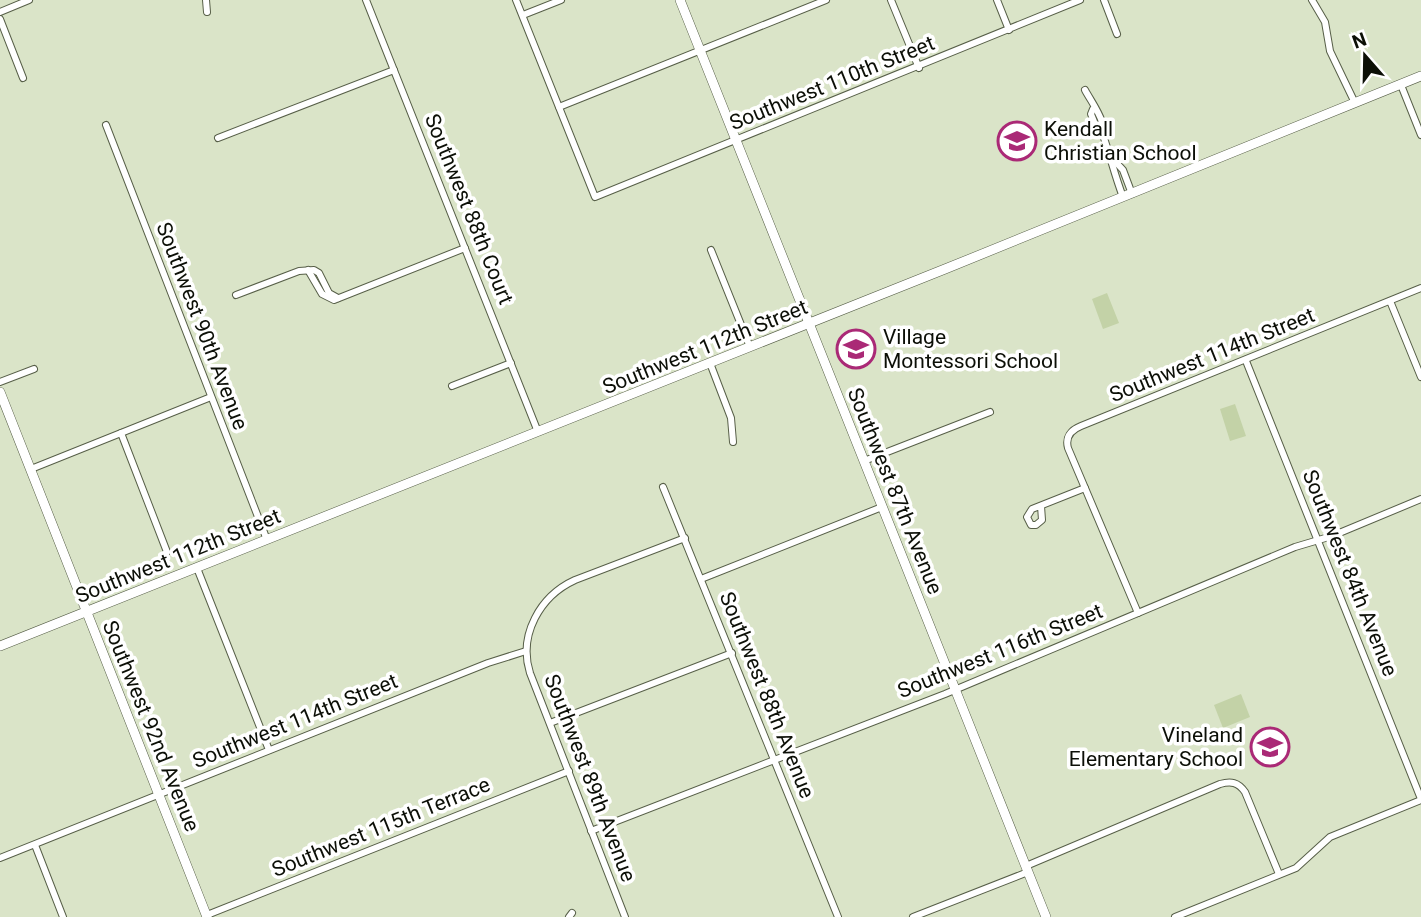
<svg xmlns="http://www.w3.org/2000/svg" width="1421" height="917" viewBox="0 0 1421 917" font-family="Roboto,sans-serif">
<rect width="100%" height="100%" fill="#dae4c8"/>
<g fill="#c3d2a7">
<path d="M 1107,293 L 1119,323 L 1103,329 L 1092,299 Z"/>
<path d="M 1235,404 L 1246,436 L 1230,441 L 1220,409 Z"/>
<path d="M 1241,694 L 1250,717 L 1223,728 L 1214,705 Z"/>
</g>
<g fill="none" stroke-linecap="round" stroke-linejoin="round">
<defs>
<g id="street">
<path d="M 206,0 L 207,12"/>
<path d="M 366,0 L 538,432"/>
<path d="M 516,0 L 595,197 L 1080,0"/>
<path d="M 891,0 L 919,68"/>
<path d="M 997,0 L 1009,30"/>
<path d="M 1104,0 L 1117,34"/>
<path d="M 1312,0 L 1325,22 L 1330,51 L 1355,103"/>
<path d="M 0,12 L 29,0"/>
<path d="M 523,15 L 561,0"/>
<path d="M 0,19 L 23,78"/>
<path d="M 1401,85 L 1421,135"/>
<path d="M 1085,90 C 1091,101 1098,110 1102,122 L 1100,127"/>
<path d="M 559,107 L 826,0"/>
<path d="M 1093,109 L 1091,114 L 1095,124 L 1100,127 C 1109,150 1114,174 1123,197"/>
<path d="M 106,125 L 267,540"/>
<path d="M 218,138 L 394,70"/>
<path d="M 1112,158 L 1123,170 L 1132,194"/>
<path d="M 711,250 L 750,347"/>
<path d="M 308,270 L 322,294 L 334,300 L 465,248"/>
<path d="M 236,295 L 299,271 L 314,270 L 319,273 L 329,293 L 338,298"/>
<path d="M 1390,301 L 1421,377"/>
<path d="M 1246,361 L 1421,799"/>
<path d="M 710,363 L 731,418 L 733,442"/>
<path d="M 0,382 L 34,369"/>
<path d="M 452,386 L 511,363"/>
<path d="M 121,433 L 167,552"/>
<path d="M 864,461 L 990,412"/>
<path d="M 31,469 L 211,397"/>
<path d="M 663,487 L 838,917"/>
<path d="M 1041,506 L 1042,520 L 1036,525 L 1031,525 L 1027,517 L 1032,509 L 1085,488"/>
<path d="M 197,568 L 269,750"/>
<path d="M 701,579 L 882,507"/>
<path d="M 1138,613 L 1068,448 C 1065,437 1071,430 1081,426 L 1421,288"/>
<path d="M 550,723 L 732,653"/>
<path d="M 591,831 L 945,694 L 1295,547 L 1332,536 L 1421,499"/>
<path d="M 35,845 L 63,917"/>
<path d="M 0,858 L 488,663 L 526,651"/>
<path d="M 1026,866 L 1220,784 C 1231,781 1238,782 1245,792 L 1279,874"/>
<path d="M 207,915 L 569,771"/>
<path d="M 569,917 L 572,913"/>
<path d="M 625,917 L 530,673 C 518,635 540,596 575,580 L 685,538"/>
<path d="M 913,917 L 1028,872"/>
<path d="M 1175,917 L 1296,868 L 1330,837 L 1421,800"/>
</g>
<g id="secondary">
<path d="M 680,0 L 1046,917"/>
<path d="M 0,392 L 207,917"/>
<path d="M 0,646 L 945,269 L 1421,76"/>
</g>
</defs>
<use href="#street" stroke="#575f48" stroke-width="8"/>
<use href="#secondary" stroke="#575f48" stroke-width="10"/>
<use href="#street" stroke="#fff" stroke-width="6"/>
<use href="#secondary" stroke="#fff" stroke-width="9"/>
</g>
<defs>
<symbol id="school-ring" viewBox="-11 -11 22 22"><circle r="9.5" fill="#fff" stroke="#aa2976" stroke-width="1.5"/><path d="M0-5L7-2L0 1L-7-2ZM-4 1L0 2.5L4 1V4Q0 6-4 4Z" fill="#aa2976"/></symbol>
</defs>
<g fill-rule="evenodd">
<use href="#school-ring" x="995" y="119" width="44" height="44"/>
<use href="#school-ring" x="834" y="327" width="44" height="44"/>
<use href="#school-ring" x="1248" y="725" width="44" height="44"/>
</g>
<g text-anchor="middle" dominant-baseline="central" stroke-width="7" stroke-linejoin="round" paint-order="stroke">
<g font-size="21" fill="#0c0f07" stroke="#fff">
<text transform="translate(832 83) rotate(-22)">Southwest 110th Street</text>
<text transform="translate(469 209) rotate(68)">Southwest 88th Court</text>
<text transform="translate(202 326) rotate(69)">Southwest 90th Avenue</text>
<text transform="translate(705 347) rotate(-22)">Southwest 112th Street</text>
<text transform="translate(1212 355) rotate(-22)">Southwest 114th Street</text>
<text transform="translate(895 491) rotate(68)">Southwest 87th Avenue</text>
<text transform="translate(178 556) rotate(-22)">Southwest 112th Street</text>
<text transform="translate(1350 573) rotate(68)">Southwest 84th Avenue</text>
<text transform="translate(1000 651) rotate(-22)">Southwest 116th Street</text>
<text transform="translate(767 695) rotate(68)">Southwest 88th Avenue</text>
<text transform="translate(295 721) rotate(-22)">Southwest 114th Street</text>
<text transform="translate(151 726) rotate(68)">Southwest 92nd Avenue</text>
<text transform="translate(590 778) rotate(69)">Southwest 89th Avenue</text>
<text transform="translate(381 827) rotate(-22)">Southwest 115th Terrace</text>
</g>
<g font-size="21" fill="#0c0f07" stroke="#fff" text-anchor="start">
<text x="1044" y="129">Kendall<tspan x="1044" dy="24">Christian School</tspan></text>
<text x="883" y="337">Village<tspan x="883" dy="24">Montessori School</tspan></text>
<text x="1243" y="735" text-anchor="end">Vineland<tspan x="1243" dy="24">Elementary School</tspan></text>
</g>
</g>
<g transform="translate(1365 56) rotate(340)" stroke="#ffffff" stroke-width="5" paint-order="stroke">
<path d="M0-5L12 26L0 18L-12 26Z" fill="#0c0f07"/>
<text y="-10" font-size="19" font-weight="bold" text-anchor="middle" fill="#0c0f07">N</text>
</g>
</svg>
